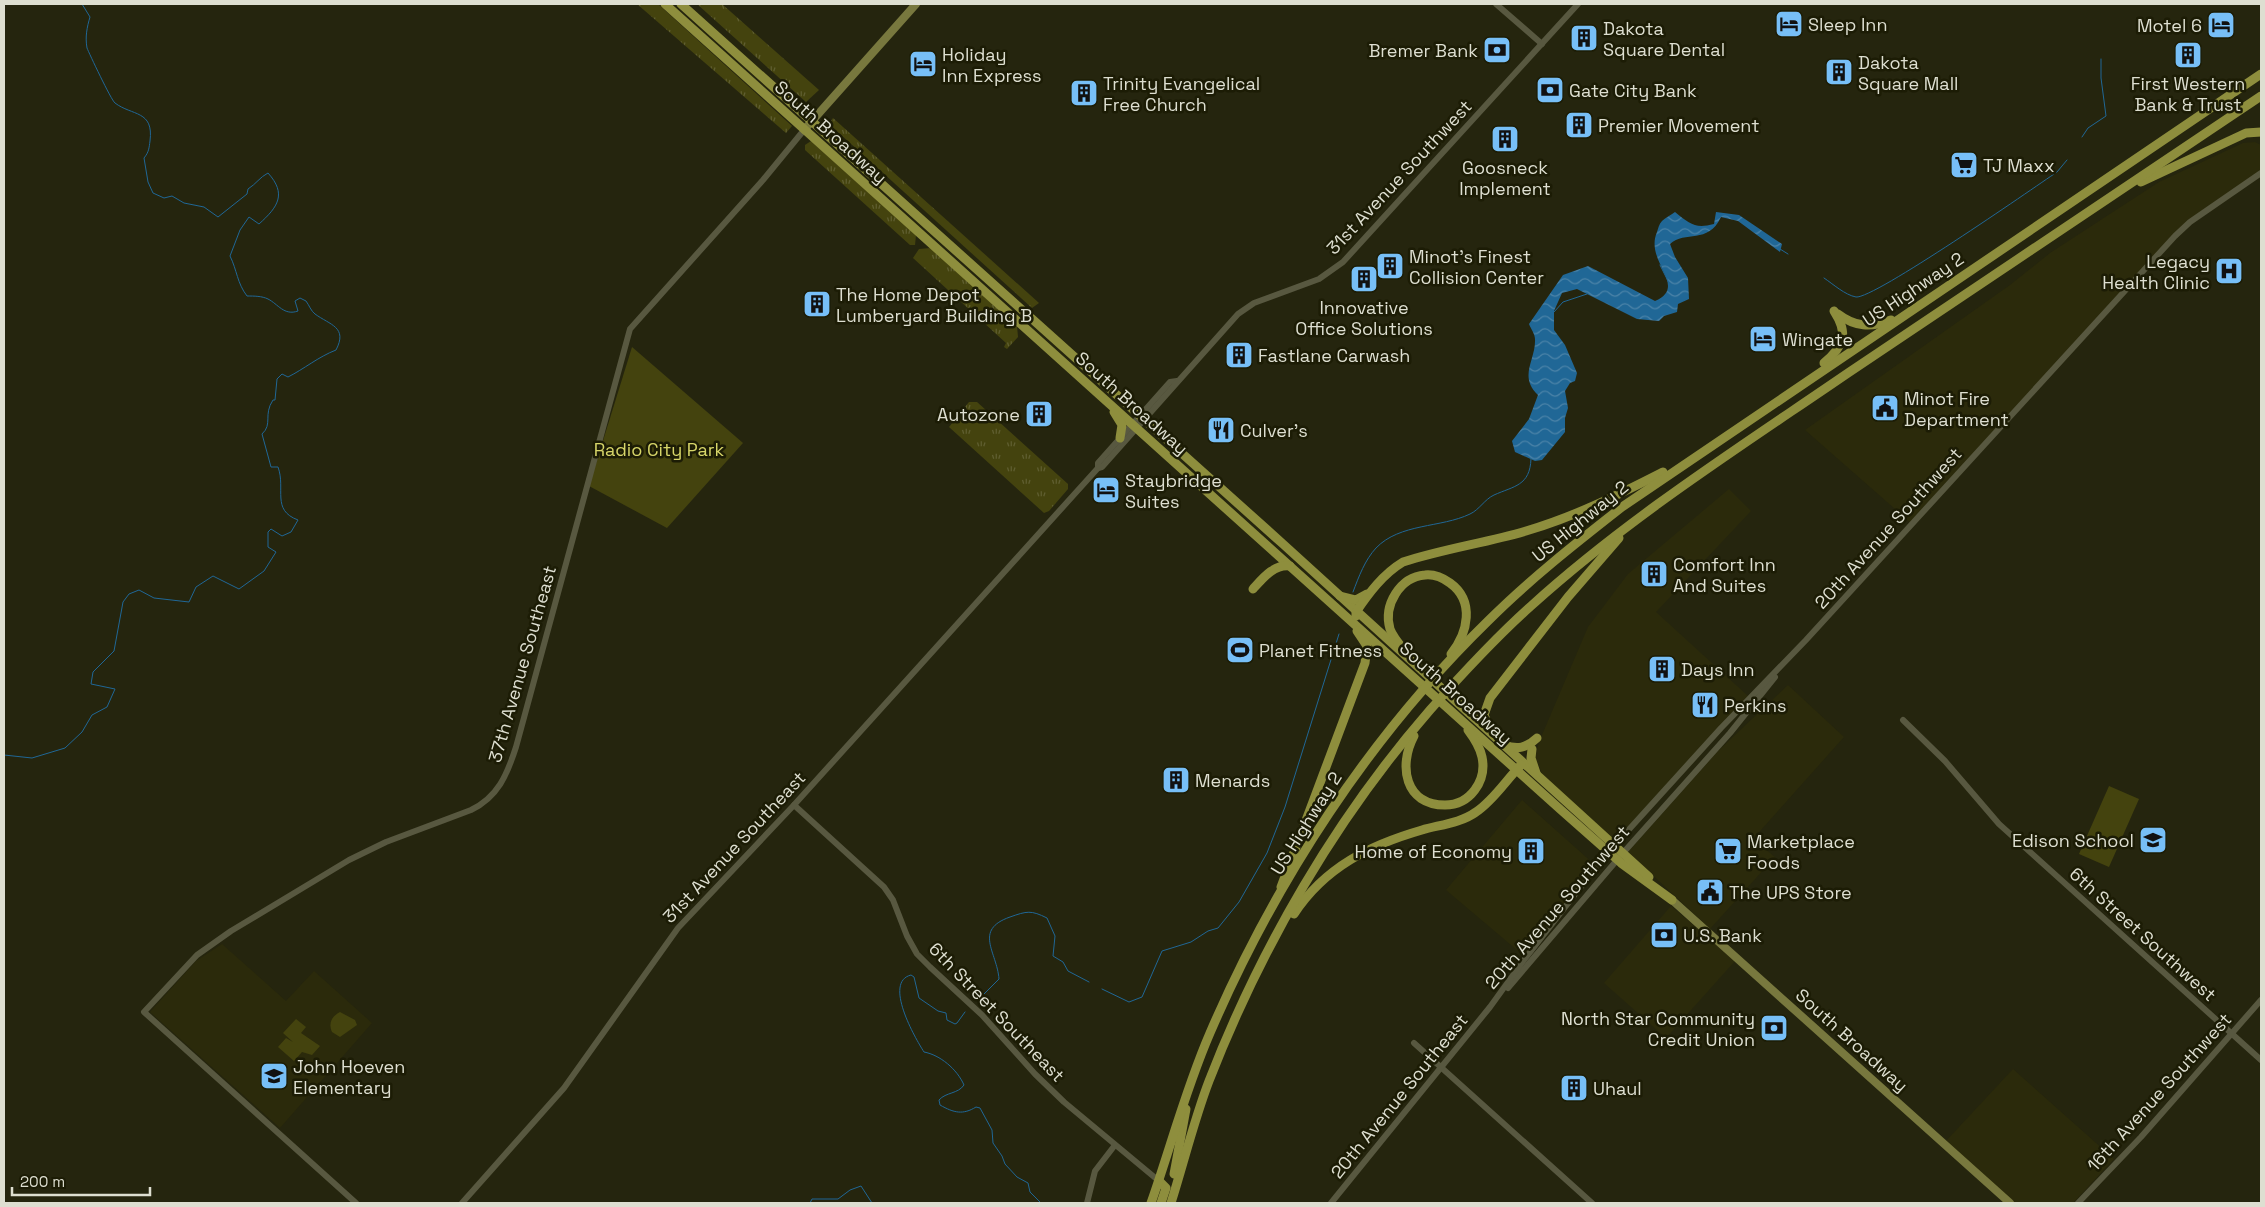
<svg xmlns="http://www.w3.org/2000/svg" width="2265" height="1207" viewBox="0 0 2265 1207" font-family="'Space Grotesk',sans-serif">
<defs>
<pattern id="grass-tufts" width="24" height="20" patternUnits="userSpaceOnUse" patternTransform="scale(1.25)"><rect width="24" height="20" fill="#44430e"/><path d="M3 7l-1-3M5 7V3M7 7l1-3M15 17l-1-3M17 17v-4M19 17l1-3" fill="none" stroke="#5f5e30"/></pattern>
<pattern id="water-waves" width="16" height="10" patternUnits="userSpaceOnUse" patternTransform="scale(1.25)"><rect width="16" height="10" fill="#206796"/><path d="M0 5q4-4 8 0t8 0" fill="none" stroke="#4b83a8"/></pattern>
</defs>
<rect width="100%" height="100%" fill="#25250e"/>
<g fill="#2b2a0b">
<path d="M 2255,142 L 2261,145 L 2261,171 L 2191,220 L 1911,523 L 1805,430 L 2010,285 L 2050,253 L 2159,182 L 2243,143 Z"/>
<path d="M 1729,489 L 1751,511 L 1656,612 L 1748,696 L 1614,842 L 1544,778 L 1535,757 L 1539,742 L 1588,627 L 1628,574 Z"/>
<path d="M 1788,685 L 1844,737 L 1753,839 L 1775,857 L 1710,929 L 1628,852 L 1717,752 Z"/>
<path d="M 1522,800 L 1595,865 L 1524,956 L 1446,890 Z"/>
<path d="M 1671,906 L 1735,961 L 1666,1038 L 1604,983 Z"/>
<path d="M 222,944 L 286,1001 L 314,971 L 372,1023 L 280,1128 L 150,1012 L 196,961 Z"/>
<path d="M 2013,1069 L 2114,1159 L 2073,1203 L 2013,1203 L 1946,1141 Z"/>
</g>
<g fill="url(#grass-tufts)">
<path d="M 637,4 L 658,4 L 792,126 L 786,133 Z"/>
<path d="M 697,4 L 722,4 L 819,90 L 806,102 Z"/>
<path d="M 833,118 L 1039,303 L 1032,308 L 829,124 Z"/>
<path d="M 811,141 L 916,235 L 915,245 L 910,245 L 805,150 L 805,145 Z"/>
<path d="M 931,248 L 1017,326 L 1018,337 L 1007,349 L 1004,347 L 1006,343 L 913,258 L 919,249 Z"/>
<path d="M 969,402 L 977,402 L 1068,484 L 1068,489 L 1049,511 L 1044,513 L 949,427 Z"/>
</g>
<g fill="#44430e">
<path d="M 632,347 L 743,443 L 667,528 L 589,486 Z"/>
<path d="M 2109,786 L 2139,799 L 2109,867 L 2079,854 Z"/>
<path d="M 340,1012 L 355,1020 L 357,1025 L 340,1037 L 332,1032 C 328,1023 332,1016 340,1012 Z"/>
<path d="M 296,1019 L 306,1027 L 301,1033 L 320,1046 L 312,1055 L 302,1052 L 294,1061 L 278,1047 L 286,1038 L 293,1042 L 283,1033 Z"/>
</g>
<path fill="url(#water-waves)" d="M 1675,212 C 1690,224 1695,229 1714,224 L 1716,212 L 1739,215 L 1782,244 L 1780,252 L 1738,221 L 1721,217 C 1708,245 1685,230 1670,244 L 1675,257 L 1688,278 L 1689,299 L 1678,304 L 1677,312 L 1664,316 L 1659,321 L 1637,319 L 1577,289 L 1562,293 L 1554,311 L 1554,330 L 1565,345 L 1577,373 L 1575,381 L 1570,383 L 1565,391 L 1568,408 L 1565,418 L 1565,432 L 1542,460 L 1535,461 L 1515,452 L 1512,441 L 1529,419 L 1538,395 C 1518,376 1536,360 1535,339 C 1535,334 1531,329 1529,324 L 1563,275 L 1588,266 L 1655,301 C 1689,286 1644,262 1657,232 C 1658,229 1659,224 1662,221 C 1665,218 1671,215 1675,212 Z"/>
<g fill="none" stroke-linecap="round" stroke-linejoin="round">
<g stroke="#206796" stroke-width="1">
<path d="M 2082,137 L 2088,128 L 2106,116 L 2101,78 L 2101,59"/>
<path d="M 1780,249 L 1788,254"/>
<path d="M 1660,265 L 1669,283"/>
<path d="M 1824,278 C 1833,284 1845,295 1856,297 C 1874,299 2032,189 2057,172 L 2067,160"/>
<path d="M 1554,312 L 1563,302 L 1587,294"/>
<path d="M 1353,592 C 1359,576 1365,560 1376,548 C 1400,523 1441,528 1470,514 C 1479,510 1485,499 1494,495 C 1514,486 1530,486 1531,459"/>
<path d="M 4,755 L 32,758 L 65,748 L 82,732 L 92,715 L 107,707 L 115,689 L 91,684 L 93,672 L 114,651 L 123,602 L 129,594 L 139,590 L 154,598 L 189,602 L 196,587 L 213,576 L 239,589 L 264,571 L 276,552 L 268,547 L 268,532 L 271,529 L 282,536 L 291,532 L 298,520 C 271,510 286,489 278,467 L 271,467 L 262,434 C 273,424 263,415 273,400 L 275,400 L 277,379 L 282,374 L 288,377 C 304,369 318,357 336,350 C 348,327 330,325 315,314 C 311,311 309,305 306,301 L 300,298 L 295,301 L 298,311 C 284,316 278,304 268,299 C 262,296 254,296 247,296 C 237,283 237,270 230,256 L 240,230 L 249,217 L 259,224 C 278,207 287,194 268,173 C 260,177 256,184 248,189 L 247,194 L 218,217 L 204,207 L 184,203 L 172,196 L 164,198 L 153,193 L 148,182 L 144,158 C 149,152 149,148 150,141 C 154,110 132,116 115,103 C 111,100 89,53 87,48 C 85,37 87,27 90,17 L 82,4"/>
<path d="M 1102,989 L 1129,1002 L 1142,997 L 1162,951 L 1191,942 L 1208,931 L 1218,928 L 1239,902 L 1267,853 L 1285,807 L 1339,634"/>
<path d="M 978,1000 L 999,979 C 997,952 973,930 1010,917 C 1027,911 1031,910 1047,918 L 1055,936 L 1053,956 L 1063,962 L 1068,971 L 1089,982"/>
<path d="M 965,1012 L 957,1023 L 955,1024 L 947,1020 L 946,1013 L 938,1011 L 919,998 L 914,977 L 911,975 C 883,982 915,1038 924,1052 C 940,1055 957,1069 964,1085 C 958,1094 946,1092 939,1100 L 940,1105 C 954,1113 963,1115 976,1107 L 980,1108 L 992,1130 L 993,1143 L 1002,1156 L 1005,1164 L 1017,1177 L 1028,1183 L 1030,1192 L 1041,1203"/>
<path d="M 810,1203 L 812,1199 L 838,1199 L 850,1190 L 861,1186 L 872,1203"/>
</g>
<g stroke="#585840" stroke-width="6">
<path d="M 1496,4 L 1542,44"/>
<path d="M 1098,468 L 1098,463 L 1170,382 L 1177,381"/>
<path d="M 1903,720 L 1945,761 L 1999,824 L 2261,1060"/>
<path d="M 794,805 L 884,887 L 893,900 L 907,936 L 917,954 L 930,967 L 982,1015 L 1035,1074 L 1064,1102 L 1159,1181"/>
<path d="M 1508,988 L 1623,853 L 1730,733 L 1775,677"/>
<path d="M 1414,1043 L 1592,1203"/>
<path d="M 356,1203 L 144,1012 L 197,955 L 231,931 L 349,860 L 386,842 L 471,810 C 498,797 507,775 516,747 L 630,329 L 763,180 L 804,130"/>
<path d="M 462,1203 L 564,1088 L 678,928 L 794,805 L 1098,468 L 1102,467 L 1238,314 L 1254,303 L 1319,279 L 1343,262 L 1578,4"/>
<path d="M 1087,1203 L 1095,1171 L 1115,1145"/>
<path d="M 1331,1203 L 1490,1007 L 1524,960 L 1604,857 L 1721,728 L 1806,640 L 2175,236 L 2190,222 L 2261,173"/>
<path d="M 2078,1203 L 2141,1137 L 2261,1000"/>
</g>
<g stroke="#78783e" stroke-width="8">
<path d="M 804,130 L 916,4"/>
<path d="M 1672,900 L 2010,1203"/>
</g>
<g stroke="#8e8e3d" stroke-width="9">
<path d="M 665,4 L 1561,810 L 1621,863 L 1672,900"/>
<path d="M 681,4 L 1283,544 L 1649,877"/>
<path d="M 2141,182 L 2246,133 L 2261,132"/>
<path d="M 1838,314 C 1855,327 1871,328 1891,320"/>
<path d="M 1824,363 C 1844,346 1849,334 1834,311"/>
<path d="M 1114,412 L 1122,425 L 1120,438"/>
<path d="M 1253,589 C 1263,578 1274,564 1290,566"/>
<path d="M 1340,596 L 1356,600 L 1367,594"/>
<path d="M 1356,616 L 1356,612 C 1369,593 1383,574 1403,562 C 1443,549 1485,543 1526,531 C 1574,517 1618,495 1663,472"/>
<path d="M 1405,651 C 1400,645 1393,637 1390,629 C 1383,605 1400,577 1425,575 C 1434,574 1443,578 1450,583 C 1475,601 1468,633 1451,654"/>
<path d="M 1491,731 L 1484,715 L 1490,698 L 1568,597 L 1619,538"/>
<path d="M 1414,736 C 1398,766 1405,805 1445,805 C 1470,805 1487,781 1482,757 C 1480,747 1474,738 1468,730"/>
<path d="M 1504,745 C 1518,750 1526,748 1537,738"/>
<path d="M 1532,749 L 1531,758 L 1536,773"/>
<path d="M 1281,887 L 1365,663 L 1367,646 L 1357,631"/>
<path d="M 1294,914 C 1325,867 1370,845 1422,830 C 1439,825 1461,823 1476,812 C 1494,800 1506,780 1521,765"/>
<path d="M 1174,1174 L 1186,1109"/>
<path d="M 1159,1181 L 1166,1188 L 1161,1203"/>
<path d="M 1151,1203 C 1171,1146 1186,1088 1210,1033 C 1276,880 1369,737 1488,621 C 1529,580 1576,543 1622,507 L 2261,74"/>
<path d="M 1171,1203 C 1184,1162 1194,1120 1209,1081 C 1261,947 1336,818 1430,710 C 1462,674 1495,638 1531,606 C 1628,518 1740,447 1848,373 C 1985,280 2123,188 2261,96"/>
</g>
</g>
<defs>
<symbol id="hotel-square" viewBox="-11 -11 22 22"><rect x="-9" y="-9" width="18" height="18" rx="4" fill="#77bff7" stroke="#1c1c05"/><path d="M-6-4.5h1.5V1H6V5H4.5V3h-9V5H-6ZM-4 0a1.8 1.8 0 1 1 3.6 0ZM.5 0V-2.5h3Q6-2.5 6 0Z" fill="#111"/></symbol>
<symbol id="building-square" viewBox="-11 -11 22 22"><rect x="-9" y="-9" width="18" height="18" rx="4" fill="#77bff7" stroke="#1c1c05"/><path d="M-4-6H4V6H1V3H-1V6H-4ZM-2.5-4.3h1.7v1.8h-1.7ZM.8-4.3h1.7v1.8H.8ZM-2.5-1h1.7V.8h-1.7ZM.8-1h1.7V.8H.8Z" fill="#111"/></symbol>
<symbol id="bank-square" viewBox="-11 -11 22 22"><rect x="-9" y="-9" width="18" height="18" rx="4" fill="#77bff7" stroke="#1c1c05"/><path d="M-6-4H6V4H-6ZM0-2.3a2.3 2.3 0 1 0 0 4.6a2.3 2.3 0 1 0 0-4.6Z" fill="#111"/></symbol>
<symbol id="supermarket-square" viewBox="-11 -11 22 22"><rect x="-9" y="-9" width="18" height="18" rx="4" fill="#77bff7" stroke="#1c1c05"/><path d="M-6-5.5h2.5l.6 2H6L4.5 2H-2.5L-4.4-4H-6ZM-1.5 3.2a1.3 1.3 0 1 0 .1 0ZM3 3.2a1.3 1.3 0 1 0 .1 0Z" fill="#111"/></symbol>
<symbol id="hospital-square" viewBox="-11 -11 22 22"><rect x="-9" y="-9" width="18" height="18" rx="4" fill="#77bff7" stroke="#1c1c05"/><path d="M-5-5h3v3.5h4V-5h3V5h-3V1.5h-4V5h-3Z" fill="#111"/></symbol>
<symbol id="civic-square" viewBox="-11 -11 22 22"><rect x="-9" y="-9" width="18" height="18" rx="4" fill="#77bff7" stroke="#1c1c05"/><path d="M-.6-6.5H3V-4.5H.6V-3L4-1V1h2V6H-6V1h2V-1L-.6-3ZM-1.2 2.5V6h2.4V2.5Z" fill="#111"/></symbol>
<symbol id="restaurant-square" viewBox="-11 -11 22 22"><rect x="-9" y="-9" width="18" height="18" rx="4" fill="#77bff7" stroke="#1c1c05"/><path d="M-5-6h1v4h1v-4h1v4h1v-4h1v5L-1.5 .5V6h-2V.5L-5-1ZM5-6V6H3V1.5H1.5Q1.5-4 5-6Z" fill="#111"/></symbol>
<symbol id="stadium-square" viewBox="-11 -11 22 22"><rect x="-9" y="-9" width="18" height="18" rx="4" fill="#77bff7" stroke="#1c1c05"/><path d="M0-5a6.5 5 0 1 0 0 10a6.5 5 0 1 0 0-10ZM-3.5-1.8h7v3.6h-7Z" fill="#111"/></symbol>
<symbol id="school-square" viewBox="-11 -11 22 22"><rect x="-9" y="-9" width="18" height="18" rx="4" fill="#77bff7" stroke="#1c1c05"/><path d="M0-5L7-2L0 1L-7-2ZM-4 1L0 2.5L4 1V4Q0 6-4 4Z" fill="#111"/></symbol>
</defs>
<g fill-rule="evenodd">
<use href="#hotel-square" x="1773" y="8" width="32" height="32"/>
<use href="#hotel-square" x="2205" y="9" width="32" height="32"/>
<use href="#building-square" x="1568" y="22" width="32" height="32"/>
<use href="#bank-square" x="1481" y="34" width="32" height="32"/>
<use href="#building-square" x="2172" y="39" width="32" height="32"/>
<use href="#hotel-square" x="907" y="48" width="32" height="32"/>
<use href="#building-square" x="1823" y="56" width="32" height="32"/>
<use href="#bank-square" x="1534" y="74" width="32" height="32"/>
<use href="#building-square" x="1068" y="77" width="32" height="32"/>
<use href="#building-square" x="1563" y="109" width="32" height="32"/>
<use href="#building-square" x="1489" y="123" width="32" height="32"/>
<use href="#supermarket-square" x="1948" y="149" width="32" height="32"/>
<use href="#building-square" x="1374" y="250" width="32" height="32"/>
<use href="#hospital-square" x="2213" y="255" width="32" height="32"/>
<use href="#building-square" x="1348" y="263" width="32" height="32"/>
<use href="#building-square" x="801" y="288" width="32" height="32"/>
<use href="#hotel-square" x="1747" y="323" width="32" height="32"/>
<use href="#building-square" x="1223" y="339" width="32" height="32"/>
<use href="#civic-square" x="1869" y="392" width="32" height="32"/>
<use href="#building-square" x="1023" y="398" width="32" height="32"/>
<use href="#restaurant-square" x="1205" y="414" width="32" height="32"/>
<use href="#hotel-square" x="1090" y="474" width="32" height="32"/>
<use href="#building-square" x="1638" y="558" width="32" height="32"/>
<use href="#stadium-square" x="1224" y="634" width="32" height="32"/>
<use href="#building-square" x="1646" y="653" width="32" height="32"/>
<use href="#restaurant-square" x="1689" y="689" width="32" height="32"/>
<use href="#building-square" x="1160" y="764" width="32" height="32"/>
<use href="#school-square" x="2137" y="824" width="32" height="32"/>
<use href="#building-square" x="1515" y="835" width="32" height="32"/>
<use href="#supermarket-square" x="1712" y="835" width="32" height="32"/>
<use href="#civic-square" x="1694" y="876" width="32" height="32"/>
<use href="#bank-square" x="1648" y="919" width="32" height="32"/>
<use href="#bank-square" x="1758" y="1012" width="32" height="32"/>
<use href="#school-square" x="258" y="1060" width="32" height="32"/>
<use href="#building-square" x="1558" y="1072" width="32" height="32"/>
</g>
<g text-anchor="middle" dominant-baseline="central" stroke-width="5" stroke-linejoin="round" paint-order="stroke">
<g font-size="18" fill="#dedfd1" stroke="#1c1c05" text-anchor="start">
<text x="1808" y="24">Sleep Inn</text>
<text x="2202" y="25" text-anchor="end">Motel 6</text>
<text x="1603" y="28">Dakota<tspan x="1603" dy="21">Square Dental</tspan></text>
<text x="1478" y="50" text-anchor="end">Bremer Bank</text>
<text x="942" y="54">Holiday<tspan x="942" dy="21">Inn Express</tspan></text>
<text x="1858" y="62">Dakota<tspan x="1858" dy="21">Square Mall</tspan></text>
<text x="1103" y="83">Trinity Evangelical<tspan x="1103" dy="21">Free Church</tspan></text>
<text x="2188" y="83" text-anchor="middle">First Western<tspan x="2188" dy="21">Bank &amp; Trust</tspan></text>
<text x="1569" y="90">Gate City Bank</text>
<text x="1598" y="125">Premier Movement</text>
<text x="1983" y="165">TJ Maxx</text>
<text x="1505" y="167" text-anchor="middle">Goosneck<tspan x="1505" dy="21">Implement</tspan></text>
<text x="1409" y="256">Minot’s Finest<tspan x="1409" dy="21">Collision Center</tspan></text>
<text x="2210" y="261" text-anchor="end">Legacy<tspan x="2210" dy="21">Health Clinic</tspan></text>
<text x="836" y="294">The Home Depot<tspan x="836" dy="21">Lumberyard Building B</tspan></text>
<text x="1364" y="307" text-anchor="middle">Innovative<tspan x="1364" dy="21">Office Solutions</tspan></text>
<text x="1782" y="339">Wingate</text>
<text x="1258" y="355">Fastlane Carwash</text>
<text x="1904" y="398">Minot Fire<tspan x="1904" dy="21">Department</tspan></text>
<text x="1020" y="414" text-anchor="end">Autozone</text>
<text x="1240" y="430">Culver's</text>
<text x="1125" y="480">Staybridge<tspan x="1125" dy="21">Suites</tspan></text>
<text x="1673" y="564">Comfort Inn<tspan x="1673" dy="21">And Suites</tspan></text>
<text x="1259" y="650">Planet Fitness</text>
<text x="1681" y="669">Days Inn</text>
<text x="1724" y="705">Perkins</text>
<text x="1195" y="780">Menards</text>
<text x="2134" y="840" text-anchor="end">Edison School</text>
<text x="1747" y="841">Marketplace<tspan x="1747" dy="21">Foods</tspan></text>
<text x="1512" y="851" text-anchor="end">Home of Economy</text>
<text x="1729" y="892">The UPS Store</text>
<text x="1683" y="935">U.S. Bank</text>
<text x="1755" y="1018" text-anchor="end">North Star Community<tspan x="1755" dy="21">Credit Union</tspan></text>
<text x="293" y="1066">John Hoeven<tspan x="293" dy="21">Elementary</tspan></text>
<text x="1593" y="1088">Uhaul</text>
</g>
<g font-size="18" fill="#dedfd1" stroke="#1c1c05">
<text transform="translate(831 132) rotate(42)">South Broadway</text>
<text transform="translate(1399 177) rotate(-47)">31st Avenue Southwest</text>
<text transform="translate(1913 289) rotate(-34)">US Highway 2</text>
<text transform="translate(1132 403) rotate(42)">South Broadway</text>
<text transform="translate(1580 521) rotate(-39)">US Highway 2</text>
<text transform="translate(1888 528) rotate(-48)">20th Avenue Southwest</text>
<text transform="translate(522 664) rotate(-74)">37th Avenue Southeast</text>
<text transform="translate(1456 693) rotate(42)">South Broadway</text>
<text transform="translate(1306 823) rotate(-58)">US Highway 2</text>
<text transform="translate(734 847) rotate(-47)">31st Avenue Southeast</text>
<text transform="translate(1557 907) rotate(-49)">20th Avenue Southwest</text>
<text transform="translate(2143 934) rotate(42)">6th Street Southwest</text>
<text transform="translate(997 1012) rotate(46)">6th Street Southeast</text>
<text transform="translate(1852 1040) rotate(42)">South Broadway</text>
<text transform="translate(2159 1092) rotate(-48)">16th Avenue Southwest</text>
<text transform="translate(1399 1096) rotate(-51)">20th Avenue Southeast</text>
</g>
<g font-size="18" fill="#d7d669" stroke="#1c1c05">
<text x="659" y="449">Radio City Park</text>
</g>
</g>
<rect width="2265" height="1207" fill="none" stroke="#dedfd1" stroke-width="10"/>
<path d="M12 1187v8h138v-8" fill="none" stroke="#dedfd1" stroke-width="2.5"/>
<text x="20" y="1187" font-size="15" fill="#dedfd1" stroke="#1c1c05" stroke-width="4" paint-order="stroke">200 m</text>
</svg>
